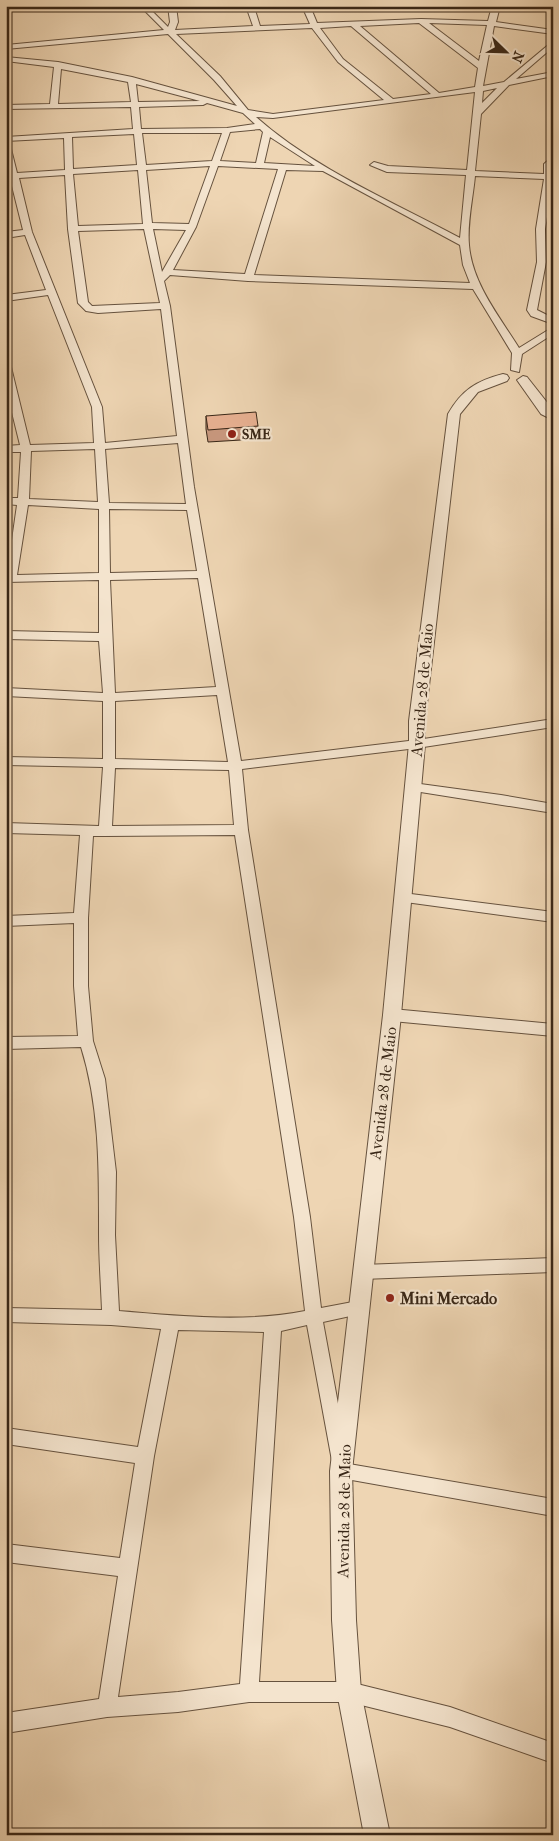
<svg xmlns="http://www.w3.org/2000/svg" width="559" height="1841" viewBox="0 0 559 1841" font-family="'IM FELL French Canon',serif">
<rect width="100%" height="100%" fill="#eed5b3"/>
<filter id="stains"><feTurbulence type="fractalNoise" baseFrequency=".004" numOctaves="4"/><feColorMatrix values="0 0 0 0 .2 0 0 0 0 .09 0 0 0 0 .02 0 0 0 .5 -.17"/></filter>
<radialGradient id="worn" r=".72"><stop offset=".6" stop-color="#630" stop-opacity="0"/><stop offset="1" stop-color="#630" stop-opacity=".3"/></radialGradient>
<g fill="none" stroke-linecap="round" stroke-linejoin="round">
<defs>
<g id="minor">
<path d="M 140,6 L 147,6 L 168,27 L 170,22 L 168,6 L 176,6 L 178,22 L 175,30 L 253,26 L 247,9 L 253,6 L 267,6 L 255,10 L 260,26 L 310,24 L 302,6 L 310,6 L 317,23 L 421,19 L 488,21 L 492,6 L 500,6 L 496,22 L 553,30 L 553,34 L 494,26 L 483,86 L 504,82 L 553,41 L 553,47 L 516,79 L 553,72 L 553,76 L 509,85 L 481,114 L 475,171 L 544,174 L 544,164 L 553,156 L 553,180 L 545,229 L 546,262 L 537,310 L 553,318 L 553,324 L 531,316 L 527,310 L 537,262 L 536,229 L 544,179 L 475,176 C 473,198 467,223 469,245 C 472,283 499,316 519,348 L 553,327 L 553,334 L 522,354 L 519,372 L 511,370 L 512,353 L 473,289 L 248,281 L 170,275 L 164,281 L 170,306 L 194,487 L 241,761 L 417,740 L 553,719 L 553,727 L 417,748 L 242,769 L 248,830 L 310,1217 L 321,1308 L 358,1301 L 364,1303 L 366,1308 L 364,1313 L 323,1322 L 349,1464 L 553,1499 L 553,1516 L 335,1477 L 307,1325 L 281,1331 L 259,1682 L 349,1682 L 450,1707 L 553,1743 L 553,1763 L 450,1727 L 349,1702 L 249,1702 L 178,1712 L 107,1717 L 6,1733 L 6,1713 L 99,1699 L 118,1576 L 6,1562 L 6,1544 L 120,1558 L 135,1463 L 6,1444 L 6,1428 L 138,1447 L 161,1329 L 111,1325 L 6,1322 L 6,1308 L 102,1310 C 101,1285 99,1259 99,1234 C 99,1170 100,1108 81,1047 L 6,1049 L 6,1037 L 78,1036 L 74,986 L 74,923 L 6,926 L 6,916 L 74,913 L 80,835 L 6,833 L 6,823 L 99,826 L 103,767 L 6,765 L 6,757 L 103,759 L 103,701 L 6,696 L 6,688 L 103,693 L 99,641 L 6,639 L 6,631 L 99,633 L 99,580 L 6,582 L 17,505 L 6,504 L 6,498 L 18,498 L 21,452 L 6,452 L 6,446 L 20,445 L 6,388 L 6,364 L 11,367 L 30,445 L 94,443 L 92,407 L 48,295 L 6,301 L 6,295 L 46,290 L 25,235 L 6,238 L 6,232 L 23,230 L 10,178 L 6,179 L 6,173 L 9,173 L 6,163 L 6,143 L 10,145 L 17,173 L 65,170 L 64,138 L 6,141 L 6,137 L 133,129 L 131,107 L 6,109 L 6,105 L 50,104 L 54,67 L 6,61 L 6,57 L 58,62 L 132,77 L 237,106 L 214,80 L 168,34 L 6,49 L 6,45 L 164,30 ZM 419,23 L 478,68 L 475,87 L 439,93 L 360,26 ZM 429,23 L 487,25 L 479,61 ZM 351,26 L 431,94 L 393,99 L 343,59 L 320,28 ZM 312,28 L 338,62 L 384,100 L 273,114 L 248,110 L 220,76 L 176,34 ZM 61,69 L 128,82 L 131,102 L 58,104 ZM 136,84 L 200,101 L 138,102 ZM 497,88 L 482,103 L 483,91 ZM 475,92 L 467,170 L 388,166 L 374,162 L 370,165 L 387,172 L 466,175 L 460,238 C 393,202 313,168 256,117 L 273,118 ZM 207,103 L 243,113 L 255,124 L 227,128 L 141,129 L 139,107 L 203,105 ZM 260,129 L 263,132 L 256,163 L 220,161 L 230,132 ZM 142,133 L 222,133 L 212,161 L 146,165 ZM 134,134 L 137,165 L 73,169 L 72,137 ZM 270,137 L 315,166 L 264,163 ZM 210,166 L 189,224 L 152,223 L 146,170 ZM 218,166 L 278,169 L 245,274 L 173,270 L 196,227 ZM 138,170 L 143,224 L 78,226 L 73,174 ZM 286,170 L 323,171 L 460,245 L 463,265 L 470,283 L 254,275 ZM 65,175 L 68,229 L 78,303 L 86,311 L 98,313 L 161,309 L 177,436 L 105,443 L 102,407 L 32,232 L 19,178 ZM 144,229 L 160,303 L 92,306 L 88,302 L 78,231 ZM 153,229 L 186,230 L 162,272 ZM 178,443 L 186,504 L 109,503 L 105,449 ZM 95,449 L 98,502 L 29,499 L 31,451 ZM 28,505 L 99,509 L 99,573 L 17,575 ZM 109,509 L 187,510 L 197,571 L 110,573 ZM 198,578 L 216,687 L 115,693 L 110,580 ZM 217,695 L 228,762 L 115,759 L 115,701 ZM 115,768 L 229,770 L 234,825 L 112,826 ZM 105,836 L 235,835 L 294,1217 L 305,1311 C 245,1323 180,1316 119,1311 L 115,1235 L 116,1172 L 105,1079 L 93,1041 L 88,986 L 88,918 L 93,836 ZM 178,1330 L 264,1332 L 240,1684 L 178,1692 L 118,1697 L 154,1456 Z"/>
<path d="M 413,783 L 501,795 L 553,804 L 553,813 L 408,790 L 407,787 Z"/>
<path d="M 403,893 L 553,912 L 553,922 L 398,901 L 396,898 Z"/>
<path d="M 392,1009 L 553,1024 L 553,1036 L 392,1021 L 387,1019 L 385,1015 L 387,1011 Z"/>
<path d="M 553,1258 L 553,1272 L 362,1279 L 356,1277 L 354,1272 L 356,1267 L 362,1265 Z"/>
</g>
<g id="tertiary">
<path d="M 503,374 L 507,375 L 509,378 L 507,381 L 478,392 L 460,414 L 425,721 L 425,744 L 401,1015 L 352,1471 L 356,1620 L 361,1692 L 390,1835 L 364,1835 L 337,1692 L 332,1620 L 330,1471 L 383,1015 L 409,744 L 409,721 L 448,414 C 462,390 476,381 503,374 Z"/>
<path d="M 523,376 L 527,377 L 553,410 L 553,420 L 541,414 L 517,380 Z"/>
</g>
</defs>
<use href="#minor" stroke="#66523e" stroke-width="2"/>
<use href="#tertiary" stroke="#66523e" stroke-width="2"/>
<use href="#minor" fill="#f4e4ce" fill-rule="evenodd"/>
<use href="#tertiary" fill="#f4e4ce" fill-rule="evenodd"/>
</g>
<path fill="#c7977d" stroke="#392717" d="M 206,416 L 258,426 L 258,439 L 208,442 L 206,429 Z"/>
<path fill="#e7b091" stroke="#392717" d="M 256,412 L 258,426 L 208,430 L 206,416 Z"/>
<g fill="#8f2418" stroke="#f4e4ce" stroke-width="2">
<circle cx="232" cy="434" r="5"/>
<circle cx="390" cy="1298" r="5"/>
</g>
<g text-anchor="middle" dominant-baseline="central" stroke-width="4.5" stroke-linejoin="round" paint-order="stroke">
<g font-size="14" font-weight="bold" fill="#392717" stroke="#f4e4ce" text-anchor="start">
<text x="242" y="434">SME</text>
</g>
<g font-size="16" fill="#392717" stroke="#f4e4ce">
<text transform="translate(422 690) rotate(-85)">Avenida 28 de Maio</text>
<text transform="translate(383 1093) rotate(-83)">Avenida 28 de Maio</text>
<text transform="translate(344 1511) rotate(-89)">Avenida 28 de Maio</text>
</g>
<g font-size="16" font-weight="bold" fill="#392717" stroke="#f4e4ce" text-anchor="start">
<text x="400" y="1298">Mini Mercado</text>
</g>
</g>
<rect width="559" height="1841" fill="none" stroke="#eed5b3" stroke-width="25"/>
<rect x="8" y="8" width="544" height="1826" fill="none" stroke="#392717" stroke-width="2.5"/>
<rect x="12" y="12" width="534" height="1816" fill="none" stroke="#392717"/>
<g transform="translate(506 52) rotate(113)" stroke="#f4e4ce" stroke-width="4" paint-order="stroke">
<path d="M0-4L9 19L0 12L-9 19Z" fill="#392717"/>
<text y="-8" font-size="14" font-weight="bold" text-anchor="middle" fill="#392717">N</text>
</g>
<rect width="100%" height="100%" filter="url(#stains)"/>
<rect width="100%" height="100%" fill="url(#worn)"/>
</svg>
